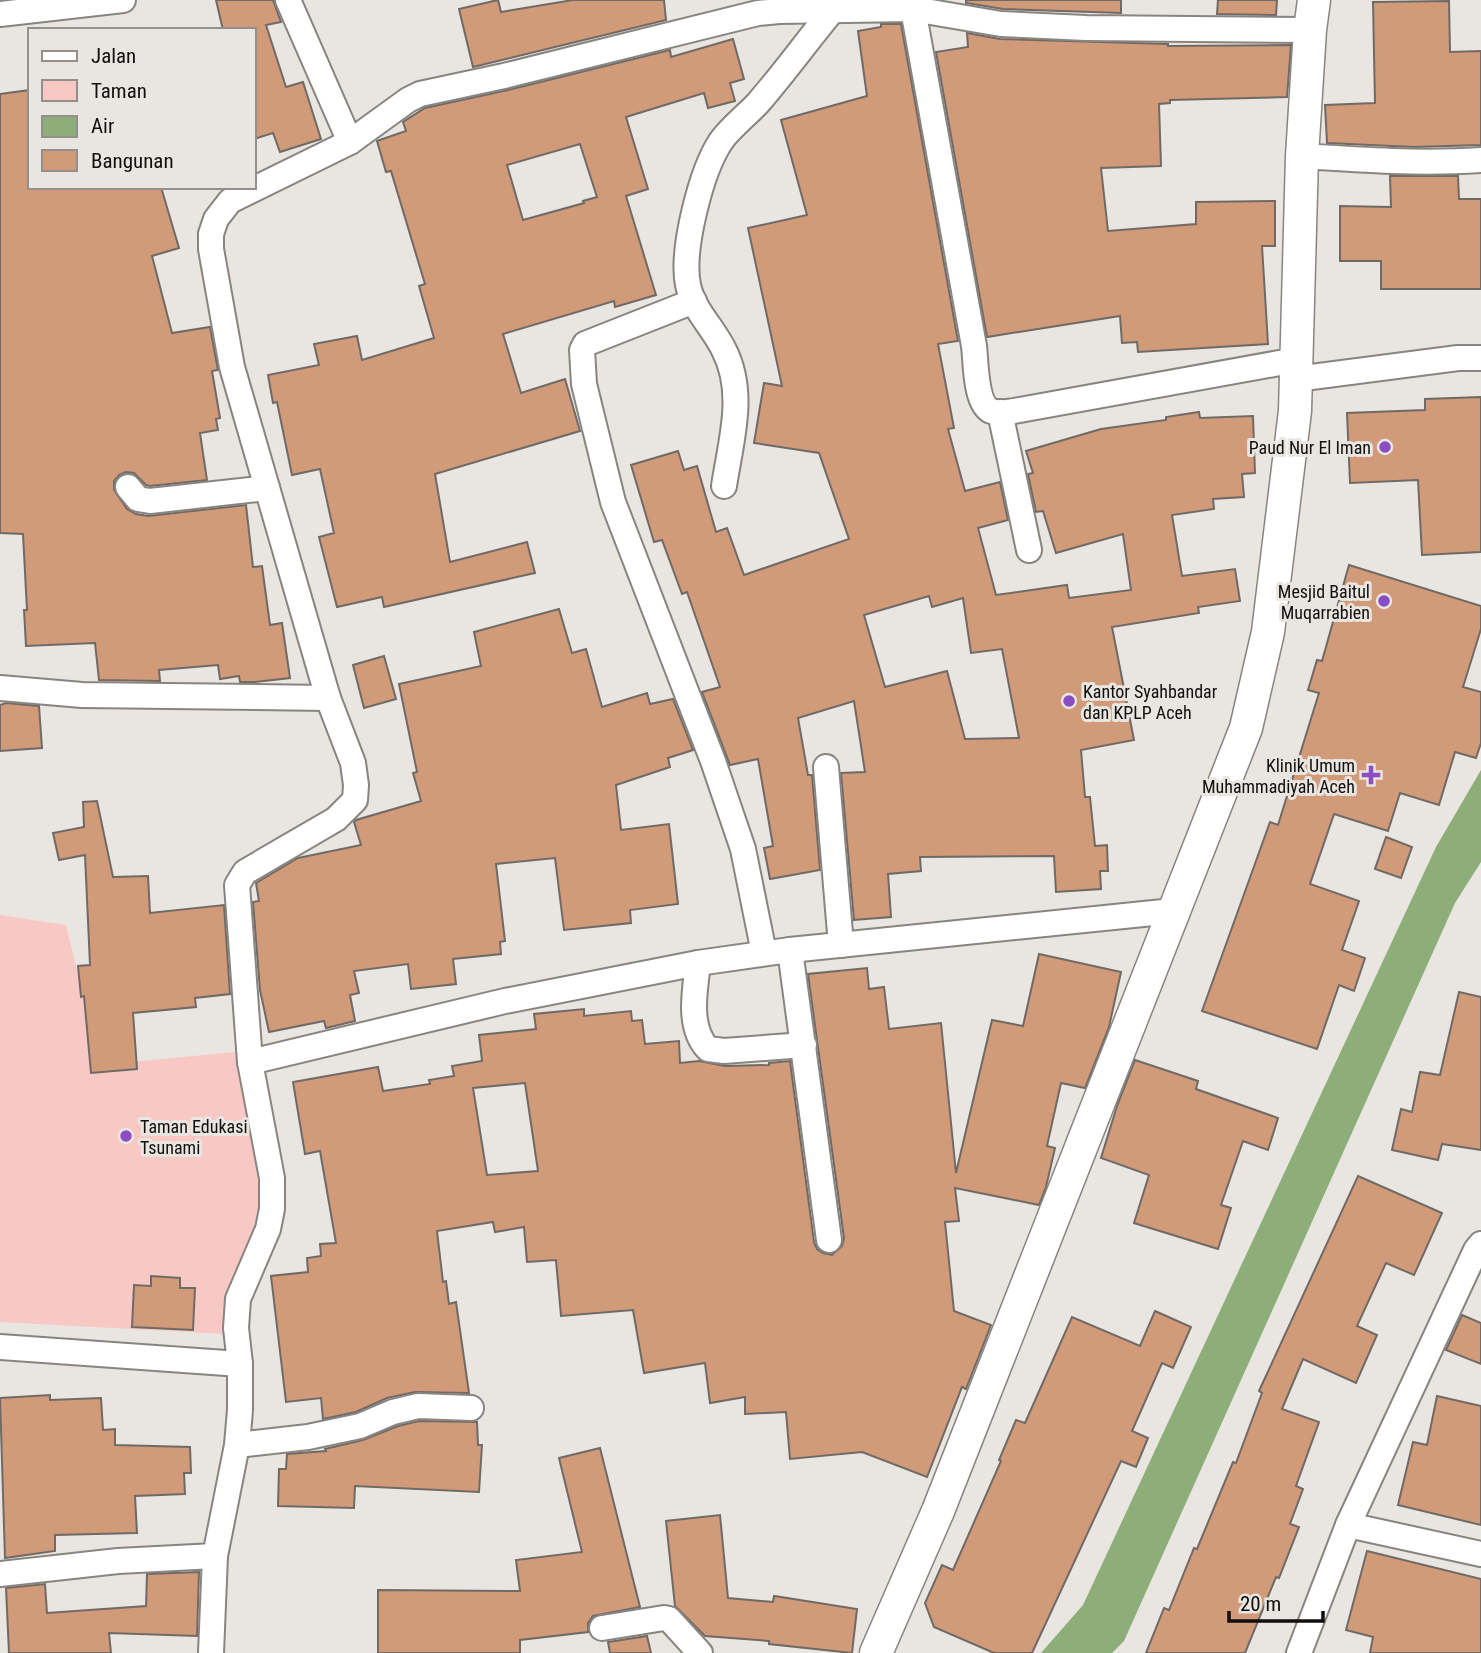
<svg xmlns="http://www.w3.org/2000/svg" width="1481" height="1653" viewBox="0 0 1481 1653" font-family="'Roboto Condensed',sans-serif">
<rect width="100%" height="100%" fill="#e9e5e0"/>
<path fill="#f8c9c4" d="M 0,915 L 66,925 L 100,1065 L 235,1052 L 265,1207 L 240,1264 L 225,1334 L 0,1322 Z"/>
<path fill="#8dad79" d="M 1481,770 L 1481,862 L 1455,903 L 1124,1641 L 1112,1653 L 1041,1653 L 1083,1605 L 1436,847 Z"/>
<g fill="#d19a78" stroke="#706a67" stroke-width="2" fill-rule="evenodd">
<path d="M 216,0 L 273,0 L 281,22 L 266,25 L 286,87 L 303,82 L 321,139 L 280,152 L 273,133 L 254,139 L 254,30 L 223,30 Z"/>
<path d="M 498,0 L 501,12 L 573,0 L 664,0 L 666,20 L 473,67 L 459,9 Z"/>
<path d="M 966,0 L 1121,0 L 1121,13 L 1003,9 L 966,3 Z"/>
<path d="M 1218,0 L 1277,0 L 1276,15 L 1217,14 Z"/>
<path d="M 1449,1 L 1450,52 L 1481,51 L 1481,145 L 1414,147 L 1327,143 L 1325,105 L 1375,103 L 1373,2 Z"/>
<path d="M 881,24 L 901,24 L 958,341 L 938,344 L 954,428 L 948,429 L 965,491 L 1000,482 L 1008,520 L 978,528 L 996,595 L 1067,585 L 1069,598 L 1131,590 L 1123,534 L 1056,553 L 1043,511 L 1036,512 L 1028,474 L 1033,473 L 1026,451 L 1101,429 L 1166,420 L 1166,417 L 1199,412 L 1200,418 L 1253,416 L 1255,473 L 1242,474 L 1244,497 L 1213,499 L 1214,509 L 1172,515 L 1182,576 L 1235,569 L 1240,601 L 1198,607 L 1199,613 L 1112,627 L 1134,740 L 1081,750 L 1085,797 L 1090,797 L 1095,846 L 1107,845 L 1108,871 L 1100,871 L 1101,889 L 1056,892 L 1054,856 L 920,857 L 921,871 L 888,874 L 891,917 L 854,920 L 841,773 L 865,772 L 854,701 L 798,718 L 808,775 L 812,775 L 820,870 L 770,879 L 764,848 L 773,846 L 758,759 L 730,765 L 702,692 L 720,687 L 687,592 L 682,594 L 662,540 L 654,542 L 631,465 L 678,451 L 684,470 L 697,466 L 716,532 L 727,528 L 744,575 L 849,539 L 819,453 L 754,443 L 764,383 L 782,386 L 748,228 L 807,215 L 781,120 L 867,96 L 858,31 L 881,27 ZM 929,596 L 932,607 L 963,598 L 971,653 L 1002,649 L 1019,738 L 965,739 L 947,671 L 885,687 L 864,615 Z"/>
<path d="M 967,33 L 1000,39 L 1168,44 L 1168,46 L 1291,45 L 1287,97 L 1170,100 L 1170,103 L 1159,104 L 1161,166 L 1101,168 L 1108,231 L 1196,224 L 1196,202 L 1275,201 L 1275,246 L 1262,246 L 1268,344 L 1138,352 L 1137,342 L 1122,343 L 1120,316 L 987,337 L 936,52 L 968,47 Z"/>
<path d="M 733,39 L 744,79 L 730,83 L 735,101 L 708,108 L 704,93 L 626,117 L 648,189 L 626,196 L 656,295 L 615,307 L 614,301 L 503,334 L 521,393 L 565,379 L 580,431 L 435,474 L 450,562 L 527,542 L 535,573 L 384,607 L 382,597 L 337,607 L 319,537 L 334,533 L 320,469 L 292,475 L 277,402 L 273,403 L 268,375 L 319,365 L 314,344 L 357,336 L 362,360 L 434,338 L 419,286 L 425,284 L 391,171 L 386,172 L 377,141 L 406,131 L 403,122 L 425,108 L 508,90 L 670,50 L 671,57 ZM 580,144 L 597,197 L 583,201 L 584,203 L 523,220 L 507,165 Z"/>
<path d="M 30,90 L 30,187 L 161,187 L 179,248 L 152,256 L 172,333 L 210,327 L 218,370 L 212,371 L 220,418 L 216,419 L 218,430 L 200,433 L 207,480 L 150,486 L 146,485 L 134,473 L 126,472 L 119,475 L 114,481 L 114,490 L 127,509 L 136,514 L 148,516 L 246,505 L 253,567 L 262,566 L 270,625 L 282,623 L 290,678 L 255,682 L 240,682 L 239,676 L 220,679 L 218,665 L 159,670 L 160,681 L 99,680 L 95,643 L 26,646 L 24,610 L 27,610 L 23,534 L 0,533 L 0,94 Z"/>
<path d="M 1390,176 L 1458,176 L 1459,199 L 1481,199 L 1481,289 L 1381,289 L 1381,261 L 1340,261 L 1340,206 L 1391,207 Z"/>
<path d="M 1481,397 L 1481,552 L 1422,555 L 1418,480 L 1350,483 L 1347,413 L 1425,410 L 1425,399 Z"/>
<path d="M 1349,565 L 1481,606 L 1481,629 L 1463,687 L 1481,692 L 1481,743 L 1476,758 L 1455,752 L 1439,805 L 1400,793 L 1388,831 L 1334,814 L 1310,884 L 1359,901 L 1342,950 L 1365,958 L 1354,991 L 1339,985 L 1317,1049 L 1202,1011 L 1270,822 L 1278,825 L 1319,693 L 1308,690 L 1317,660 L 1322,661 Z"/>
<path d="M 559,609 L 572,653 L 586,649 L 602,707 L 647,693 L 650,704 L 673,699 L 693,750 L 668,758 L 670,767 L 616,785 L 621,830 L 669,824 L 678,904 L 630,910 L 631,923 L 564,930 L 555,858 L 496,864 L 505,941 L 500,942 L 501,954 L 453,959 L 456,984 L 411,989 L 408,964 L 354,971 L 359,993 L 350,995 L 355,1021 L 326,1028 L 324,1021 L 269,1032 L 260,990 L 253,902 L 259,901 L 256,883 L 298,858 L 361,845 L 354,822 L 356,820 L 421,801 L 413,773 L 417,772 L 399,684 L 481,666 L 474,632 Z"/>
<path d="M 384,656 L 396,699 L 364,708 L 353,665 Z"/>
<path d="M 6,703 L 39,706 L 42,748 L 0,751 L 0,705 Z"/>
<path d="M 97,801 L 113,877 L 148,876 L 150,913 L 224,905 L 230,994 L 195,998 L 196,1007 L 133,1013 L 137,1069 L 91,1073 L 84,996 L 81,997 L 78,966 L 90,965 L 85,855 L 59,860 L 53,833 L 84,827 L 83,802 Z"/>
<path d="M 1386,837 L 1412,847 L 1401,878 L 1375,869 Z"/>
<path d="M 1039,954 L 1121,972 L 1109,1027 L 1085,1088 L 1061,1083 L 1047,1146 L 1055,1148 L 1046,1187 L 1039,1205 L 955,1188 L 959,1221 L 945,1222 L 954,1311 L 991,1325 L 966,1389 L 962,1387 L 927,1477 L 862,1452 L 790,1459 L 786,1412 L 745,1414 L 745,1397 L 710,1403 L 705,1363 L 644,1373 L 633,1310 L 561,1316 L 556,1260 L 527,1262 L 524,1227 L 495,1232 L 493,1222 L 437,1231 L 443,1282 L 446,1281 L 449,1304 L 456,1302 L 469,1393 L 415,1392 L 387,1398 L 356,1412 L 323,1419 L 321,1398 L 286,1402 L 271,1276 L 308,1272 L 307,1258 L 321,1256 L 320,1244 L 336,1243 L 320,1151 L 305,1154 L 293,1082 L 378,1067 L 383,1091 L 430,1084 L 429,1080 L 454,1076 L 452,1066 L 482,1061 L 479,1035 L 536,1029 L 534,1014 L 584,1009 L 584,1016 L 631,1011 L 632,1021 L 642,1020 L 645,1044 L 679,1041 L 680,1063 L 699,1061 L 725,1066 L 769,1065 L 769,1063 L 790,1061 L 814,1242 L 817,1249 L 823,1253 L 832,1255 L 842,1246 L 844,1238 L 808,974 L 867,968 L 869,989 L 884,987 L 889,1029 L 941,1023 L 956,1173 L 992,1020 L 1023,1026 ZM 525,1083 L 538,1171 L 487,1175 L 473,1088 Z"/>
<path d="M 1459,992 L 1481,997 L 1481,1150 L 1442,1144 L 1438,1160 L 1392,1150 L 1401,1109 L 1412,1112 L 1420,1072 L 1440,1075 Z"/>
<path d="M 1135,1060 L 1198,1081 L 1196,1089 L 1278,1118 L 1268,1150 L 1243,1141 L 1221,1205 L 1231,1208 L 1218,1249 L 1134,1223 L 1149,1175 L 1101,1158 L 1117,1106 Z"/>
<path d="M 1358,1176 L 1442,1213 L 1414,1275 L 1386,1263 L 1357,1326 L 1377,1335 L 1356,1383 L 1303,1359 L 1282,1409 L 1319,1422 L 1296,1486 L 1303,1489 L 1290,1524 L 1299,1527 L 1279,1578 L 1276,1577 L 1245,1653 L 1146,1653 L 1164,1608 L 1169,1610 L 1194,1548 L 1197,1549 L 1233,1462 L 1236,1463 L 1262,1393 L 1259,1391 Z"/>
<path d="M 151,1276 L 180,1278 L 180,1288 L 195,1288 L 193,1330 L 132,1327 L 134,1285 L 151,1286 Z"/>
<path d="M 1155,1311 L 1191,1327 L 1173,1368 L 1162,1363 L 1132,1431 L 1148,1438 L 1136,1467 L 1121,1461 L 1032,1653 L 994,1653 L 934,1627 L 925,1603 L 942,1565 L 953,1570 L 1001,1461 L 999,1460 L 1016,1420 L 1025,1423 L 1072,1317 L 1140,1346 Z"/>
<path d="M 1462,1315 L 1481,1323 L 1481,1364 L 1446,1350 Z"/>
<path d="M 50,1395 L 50,1400 L 101,1398 L 103,1430 L 115,1429 L 115,1445 L 190,1447 L 191,1473 L 184,1473 L 185,1494 L 135,1496 L 137,1533 L 55,1535 L 55,1551 L 5,1558 L 0,1398 Z"/>
<path d="M 1437,1396 L 1481,1406 L 1481,1525 L 1398,1505 L 1413,1442 L 1427,1445 Z"/>
<path d="M 419,1421 L 477,1422 L 478,1445 L 482,1445 L 479,1492 L 355,1486 L 354,1508 L 278,1506 L 279,1469 L 286,1469 L 287,1454 L 326,1451 L 325,1449 L 363,1440 L 398,1426 Z"/>
<path d="M 600,1448 L 640,1607 L 593,1616 L 588,1623 L 588,1632 L 520,1640 L 520,1653 L 378,1653 L 378,1590 L 520,1591 L 516,1560 L 582,1552 L 559,1458 Z"/>
<path d="M 720,1515 L 728,1598 L 773,1602 L 774,1596 L 857,1609 L 852,1653 L 769,1644 L 769,1641 L 705,1636 L 675,1606 L 666,1521 Z"/>
<path d="M 1367,1551 L 1481,1579 L 1481,1653 L 1370,1653 L 1373,1637 L 1346,1630 Z"/>
<path d="M 199,1572 L 197,1636 L 109,1633 L 111,1653 L 9,1653 L 6,1588 L 45,1584 L 47,1613 L 146,1606 L 147,1574 Z"/>
<path d="M 647,1636 L 651,1653 L 610,1653 L 608,1642 Z"/>
</g>
<g fill="none" stroke-linecap="round" stroke-linejoin="round">
<defs>
<g id="minor">
<path d="M 288,0 L 350,142 L 408,100 L 420,94 L 504,76 L 758,13 L 779,11 L 913,9 L 1001,24 L 1086,28 L 1310,30"/>
<path d="M 913,9 L 974,346 C 976,362 975,403 991,411 C 998,414 1007,412 1014,411 L 1296,360"/>
<path d="M 0,14 L 123,0"/>
<path d="M 1302,156 C 1362,160 1421,164 1481,160"/>
<path d="M 694,301 L 585,344 L 582,350 L 584,384 L 613,502 L 713,761 L 743,849 L 764,953"/>
<path d="M 1296,379 L 1458,358 L 1481,358"/>
<path d="M 1000,412 L 1029,550"/>
<path d="M 724,486 C 731,440 746,393 724,350 C 713,327 693,310 688,285 C 681,250 701,171 721,141 C 731,127 747,115 758,103 C 784,73 807,41 832,11"/>
<path d="M 128,487 L 138,499 L 150,501 L 267,488"/>
<path d="M 0,688 L 82,695 L 328,698"/>
<path d="M 826,767 L 841,945"/>
<path d="M 790,950 L 829,1240"/>
<path d="M 698,963 C 695,990 687,1027 708,1049 L 724,1051 L 804,1045"/>
<path d="M 250,1062 L 237,885 L 245,872 L 336,819 L 355,800 L 356,785 L 353,763 L 328,698 L 232,367 L 211,249 L 211,234 L 216,219 L 230,201 L 350,142"/>
<path d="M 0,1347 L 240,1364 L 236,1328 L 238,1299 L 268,1229 L 272,1209 L 272,1178 L 250,1062 L 505,1001 L 698,963 L 790,950 L 1173,911"/>
<path d="M 237,1445 L 308,1437 L 360,1426 L 393,1412 L 418,1406 L 471,1408"/>
<path d="M 1348,1525 L 1481,1554"/>
<path d="M 0,1574 L 118,1561 L 215,1556"/>
<path d="M 602,1628 L 664,1618 L 669,1619 L 700,1653"/>
<path d="M 211,1653 L 215,1556 L 237,1445 L 240,1410 L 240,1364"/>
<path d="M 1299,1653 L 1348,1525 L 1476,1250 L 1481,1244"/>
</g>
<path id="tertiary" d="M 876,1653 L 938,1511 L 1246,728 L 1268,632 L 1295,411 L 1302,156 L 1310,30 L 1314,0"/>
</defs>
<use href="#minor" stroke="#888580" stroke-width="28"/>
<use href="#tertiary" stroke="#888580" stroke-width="35"/>
<use href="#minor" stroke="#fff" stroke-width="24"/>
<use href="#tertiary" stroke="#fff" stroke-width="32"/>
</g>
<g fill="#8b4dc3" stroke="#e9e5e0" stroke-width="2.5">
<circle cx="1385" cy="447" r="7"/>
<circle cx="1384" cy="601" r="7"/>
<circle cx="1069" cy="701" r="7"/>
<path d="M1367.5 764.5h7v7h7v7h-7v7h-7v-7h-7v-7h7z"/>
<circle cx="126" cy="1136" r="7"/>
</g>
<g text-anchor="middle" dominant-baseline="central" stroke-width="6" stroke-linejoin="round" paint-order="stroke">
<g font-size="18" fill="#100f0d" stroke="#e9e5e0" text-anchor="end">
<text x="1371" y="447">Paud Nur El Iman</text>
<text x="1370" y="591">Mesjid Baitul<tspan x="1370" dy="21">Muqarrabien</tspan></text>
<text x="1083" y="691" text-anchor="start">Kantor Syahbandar<tspan x="1083" dy="21">dan KPLP Aceh</tspan></text>
<text x="1355" y="765">Klinik Umum<tspan x="1355" dy="21">Muhammadiyah Aceh</tspan></text>
<text x="140" y="1126" text-anchor="start">Taman Edukasi<tspan x="140" dy="21">Tsunami</tspan></text>
</g>
</g>
<rect x="28" y="28" width="228" height="161" fill="#e9e5e0" stroke="#928f8c" stroke-width="2"/>
<rect x="42" y="51" width="35" height="10" fill="#ffffff" stroke="#928f8c" stroke-width="2"/>
<text x="91" y="63" font-size="21" fill="#100f0d">Jalan</text>
<rect x="42" y="80" width="35" height="21" fill="#f8c9c4" stroke="#928f8c" stroke-width="2"/>
<text x="91" y="98" font-size="21" fill="#100f0d">Taman</text>
<rect x="42" y="116" width="35" height="21" fill="#8dad79" stroke="#928f8c" stroke-width="2"/>
<text x="91" y="133" font-size="21" fill="#100f0d">Air</text>
<rect x="42" y="150" width="35" height="21" fill="#d19a78" stroke="#928f8c" stroke-width="2"/>
<text x="91" y="168" font-size="21" fill="#100f0d">Bangunan</text>
<path d="M1229 1611v10h94v-10" fill="none" stroke="#100f0d" stroke-width="3.5"/>
<text x="1240" y="1611" font-size="21" fill="#100f0d" stroke="#e9e5e0" stroke-width="5" paint-order="stroke">20 m</text>
</svg>
